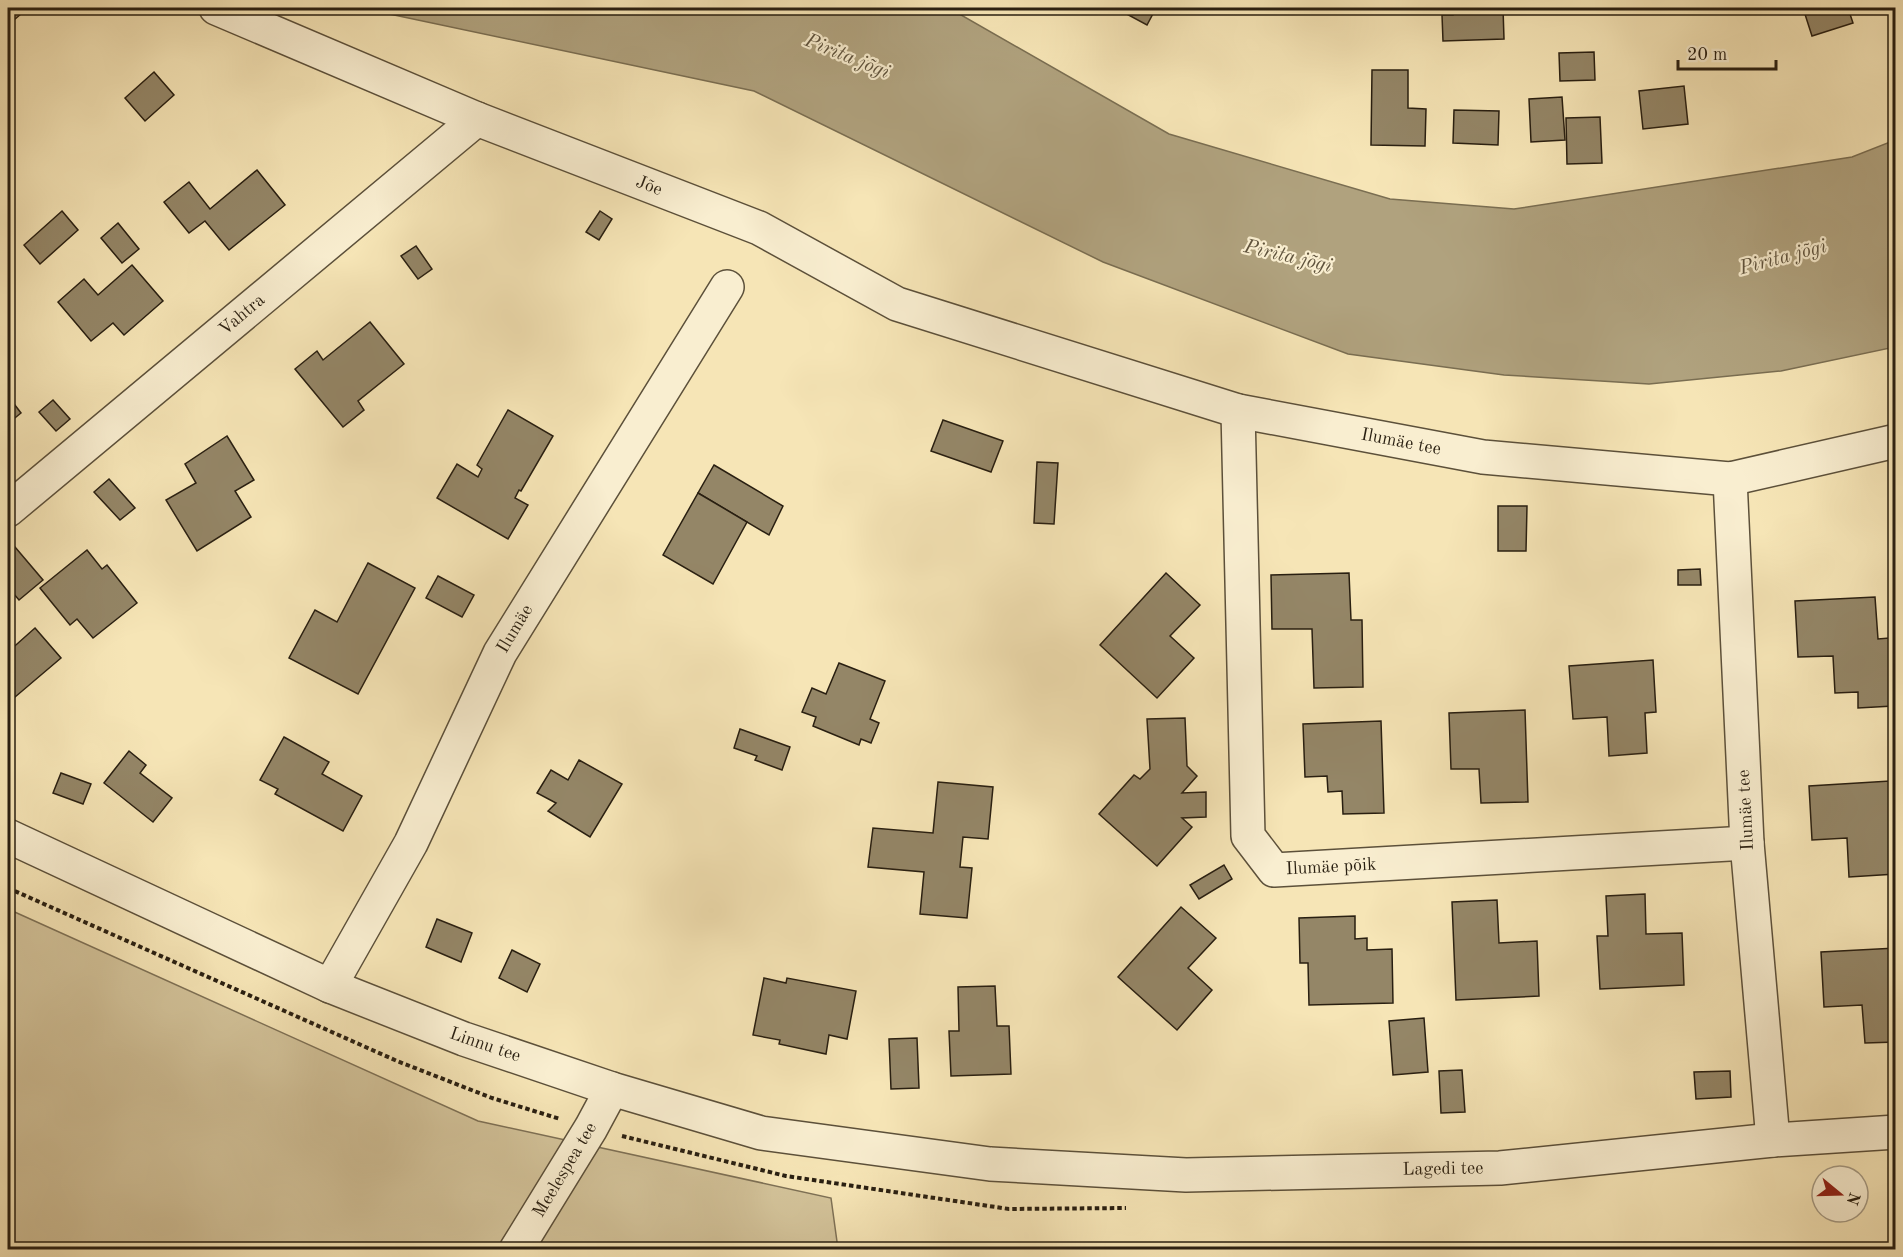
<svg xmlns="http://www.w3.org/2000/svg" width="1903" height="1257" viewBox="0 0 1903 1257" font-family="'Old Standard TT',serif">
<rect width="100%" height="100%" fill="#f6e5b6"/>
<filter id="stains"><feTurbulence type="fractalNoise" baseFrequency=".00333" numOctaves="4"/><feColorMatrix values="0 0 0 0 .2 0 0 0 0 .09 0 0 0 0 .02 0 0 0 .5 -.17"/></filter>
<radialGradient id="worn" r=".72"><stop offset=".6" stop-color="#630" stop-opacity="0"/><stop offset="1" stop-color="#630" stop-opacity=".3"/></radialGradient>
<path fill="#d3c39a" stroke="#7e7156" stroke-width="1.5" d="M 8,909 L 478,1121 L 831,1198 L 838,1249 L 8,1250 Z"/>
<path fill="#b0a27e" stroke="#7a6e52" stroke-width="1.5" d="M 361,8 L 949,8 L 1169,134 L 1390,199 L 1514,209 L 1852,157 L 1895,140 L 1895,347 L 1781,371 L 1649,384 L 1504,375 L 1348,354 L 1103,262 L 754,91 Z"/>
<g fill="#948667" stroke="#291f11" stroke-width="1.5">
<path d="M 8,8 L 25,8 L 27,9 L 8,25 Z"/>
<path d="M 1123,8 L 1156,8 L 1147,25 L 1121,11 Z"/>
<path d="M 1453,8 L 1503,8 L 1504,39 L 1443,41 L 1442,15 L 1453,15 Z"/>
<path d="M 1803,8 L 1848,8 L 1853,23 L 1812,36 Z"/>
<path d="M 1594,52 L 1595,80 L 1560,81 L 1559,53 Z"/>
<path d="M 1372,70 L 1408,70 L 1408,108 L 1426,109 L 1425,146 L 1371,145 Z"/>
<path d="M 154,72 L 174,95 L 145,121 L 125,98 Z"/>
<path d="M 1684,86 L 1688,124 L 1643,129 L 1639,91 Z"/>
<path d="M 1562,97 L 1565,140 L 1531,142 L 1529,99 Z"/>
<path d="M 1454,110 L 1499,111 L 1498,145 L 1453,143 Z"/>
<path d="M 1600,117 L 1602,163 L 1567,164 L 1566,118 Z"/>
<path d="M 257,170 L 285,205 L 229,250 L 205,221 L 189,233 L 164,202 L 189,182 L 210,209 Z"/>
<path d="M 62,211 L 78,230 L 40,264 L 24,245 Z"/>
<path d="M 600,211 L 612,219 L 599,240 L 586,232 Z"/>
<path d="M 118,223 L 139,249 L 122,263 L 101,238 Z"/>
<path d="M 416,246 L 432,269 L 418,279 L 401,256 Z"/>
<path d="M 132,265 L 163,301 L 124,335 L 113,323 L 91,341 L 58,302 L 84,279 L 98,295 Z"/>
<path d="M 370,322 L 404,364 L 358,401 L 364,410 L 343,427 L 295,369 L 317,351 L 323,360 Z"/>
<path d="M 8,396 L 21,413 L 10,422 L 8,419 Z"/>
<path d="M 53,400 L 70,419 L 56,431 L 39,412 Z"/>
<path d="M 508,410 L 553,436 L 521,491 L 519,490 L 515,498 L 528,505 L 508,539 L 437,498 L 457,464 L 478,477 L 482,469 L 477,465 Z"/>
<path d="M 943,420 L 1003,441 L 991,472 L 931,451 Z"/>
<path d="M 227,436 L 254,480 L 235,491 L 251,517 L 197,551 L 166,500 L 196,483 L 185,464 Z"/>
<path d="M 1037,462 L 1058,463 L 1054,524 L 1034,523 Z"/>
<path d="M 714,465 L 783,506 L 769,535 L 698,493 Z"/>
<path d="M 109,479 L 135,508 L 120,520 L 94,492 Z"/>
<path d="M 698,493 L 747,522 L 713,584 L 663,555 Z"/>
<path d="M 1498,506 L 1527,506 L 1526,551 L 1498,551 Z"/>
<path d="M 15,547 L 43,580 L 19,600 L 8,587 L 8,554 Z"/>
<path d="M 87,550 L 102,569 L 107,565 L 137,603 L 93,638 L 77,619 L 70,625 L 40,588 Z"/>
<path d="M 368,563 L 415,588 L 358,694 L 289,658 L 315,610 L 337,622 Z"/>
<path d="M 1700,569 L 1701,585 L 1678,585 L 1678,570 Z"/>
<path d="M 1166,573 L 1200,605 L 1170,636 L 1194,658 L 1157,698 L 1100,645 Z"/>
<path d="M 1349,573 L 1351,620 L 1362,620 L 1363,687 L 1314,688 L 1312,629 L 1272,629 L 1271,575 Z"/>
<path d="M 438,576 L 474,595 L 462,617 L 426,598 Z"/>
<path d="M 1875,597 L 1878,639 L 1889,638 L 1893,706 L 1858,708 L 1858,692 L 1835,693 L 1833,656 L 1798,657 L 1795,601 Z"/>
<path d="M 35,628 L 61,658 L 8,703 L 8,652 Z"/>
<path d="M 1653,660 L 1656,712 L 1645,713 L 1647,753 L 1609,756 L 1607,717 L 1573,719 L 1569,666 Z"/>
<path d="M 839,663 L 885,681 L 870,719 L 879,723 L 871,743 L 861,739 L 859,745 L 813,726 L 816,717 L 802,712 L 812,688 L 826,694 Z"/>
<path d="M 1525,710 L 1528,802 L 1481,803 L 1479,769 L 1451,769 L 1449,713 Z"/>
<path d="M 1185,718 L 1187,766 L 1197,776 L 1182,793 L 1206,792 L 1206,817 L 1182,818 L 1192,827 L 1157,866 L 1099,814 L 1134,775 L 1140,779 L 1150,769 L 1147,719 Z"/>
<path d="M 1381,721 L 1384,813 L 1343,814 L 1342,791 L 1328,792 L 1327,776 L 1305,777 L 1303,724 Z"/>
<path d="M 740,729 L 790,747 L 782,770 L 755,760 L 757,756 L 734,748 Z"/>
<path d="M 284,737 L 329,762 L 322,774 L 362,796 L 343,831 L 275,794 L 278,789 L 260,780 Z"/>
<path d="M 129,751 L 146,765 L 140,773 L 172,798 L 153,822 L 104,783 Z"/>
<path d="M 579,760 L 622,784 L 590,837 L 548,811 L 556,803 L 537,793 L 551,770 L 568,780 Z"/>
<path d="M 61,773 L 91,784 L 83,804 L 53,793 Z"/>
<path d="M 1890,781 L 1893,838 L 1896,838 L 1896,874 L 1849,877 L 1847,838 L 1812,840 L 1809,786 Z"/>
<path d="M 938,782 L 993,787 L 988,839 L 963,837 L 960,867 L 972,868 L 967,918 L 920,914 L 924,872 L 868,867 L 873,828 L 933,833 Z"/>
<path d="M 1224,865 L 1232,879 L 1199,899 L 1190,885 Z"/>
<path d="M 1645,894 L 1646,934 L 1682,933 L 1684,985 L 1600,989 L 1597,936 L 1608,936 L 1606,896 Z"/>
<path d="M 1497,900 L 1499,943 L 1537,941 L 1539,996 L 1456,1000 L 1452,902 Z"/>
<path d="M 1181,907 L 1216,938 L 1188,968 L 1212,990 L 1177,1030 L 1118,977 Z"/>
<path d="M 1355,916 L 1355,939 L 1367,938 L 1367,950 L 1392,949 L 1393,1003 L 1309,1005 L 1308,963 L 1300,963 L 1299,918 Z"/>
<path d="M 437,919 L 472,933 L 461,962 L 426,947 Z"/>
<path d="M 1896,948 L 1896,1042 L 1865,1043 L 1862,1005 L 1824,1007 L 1821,952 Z"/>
<path d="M 512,950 L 540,964 L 527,992 L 499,978 Z"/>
<path d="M 764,978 L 786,983 L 787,978 L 856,991 L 847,1039 L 829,1035 L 826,1054 L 779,1044 L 780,1040 L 753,1035 Z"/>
<path d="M 995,986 L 997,1026 L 1009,1026 L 1011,1074 L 951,1076 L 949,1031 L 959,1031 L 958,987 Z"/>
<path d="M 1424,1018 L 1428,1072 L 1393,1075 L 1389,1021 Z"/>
<path d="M 917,1038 L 919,1088 L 891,1089 L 889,1039 Z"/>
<path d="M 1462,1070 L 1465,1112 L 1441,1113 L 1439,1071 Z"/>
<path d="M 1730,1071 L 1731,1097 L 1696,1099 L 1694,1072 Z"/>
</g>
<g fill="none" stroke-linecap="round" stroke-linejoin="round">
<defs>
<g id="minor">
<path d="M 216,8 L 477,119 L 759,228 L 897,304 L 1238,411 L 1483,457 L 1730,479 L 1896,441"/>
<path d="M 1238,411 L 1248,836 L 1274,870 L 1747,843"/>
<path d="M 1730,479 L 1747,843 L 1773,1140"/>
<path d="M 8,510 L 477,119"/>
<path d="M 8,836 L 330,986 L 464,1039 L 612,1089 L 761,1133 L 990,1164 L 1186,1175 L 1500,1168 L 1773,1140 L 1896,1132"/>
<path d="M 330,986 L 411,843 L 500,653 L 727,287"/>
<path d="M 516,1250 L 591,1128 L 612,1089"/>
</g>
</defs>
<use href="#minor" stroke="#5c503a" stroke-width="36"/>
<g stroke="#291f11" stroke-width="4" stroke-dasharray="4.5 3" stroke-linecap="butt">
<path d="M 8,888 L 397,1061 L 492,1098 L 560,1119"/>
<path d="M 622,1136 L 786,1176 L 1009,1209 L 1126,1208"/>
</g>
<use href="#minor" stroke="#f9eed0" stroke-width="33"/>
</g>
<g text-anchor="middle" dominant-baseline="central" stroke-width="4.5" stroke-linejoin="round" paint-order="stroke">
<g font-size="18" fill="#291f11" stroke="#f9eed0">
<text transform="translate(649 186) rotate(21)">Jõe</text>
<text transform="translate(242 315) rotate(-40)">Vahtra</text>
<text transform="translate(1401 442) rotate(11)">Ilumäe tee</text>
<text transform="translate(515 629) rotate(-59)">Ilumäe</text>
<text transform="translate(1746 810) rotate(-93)">Ilumäe tee</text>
<text transform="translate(1331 867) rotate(-3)">Ilumäe põik</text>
<text transform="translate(485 1045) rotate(19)">Linnu tee</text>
<text transform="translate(1443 1169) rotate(-1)">Lagedi tee</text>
<text transform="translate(565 1170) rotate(-59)">Meelespea tee</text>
</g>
<g font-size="20" font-style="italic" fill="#5f533d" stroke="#f9eed0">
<text transform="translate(847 57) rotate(22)">Pirita jõgi</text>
<text transform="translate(1288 257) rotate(13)">Pirita jõgi</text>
<text transform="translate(1783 258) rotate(-15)">Pirita jõgi</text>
</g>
</g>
<rect width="1903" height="1257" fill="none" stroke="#f6e5b6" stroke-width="30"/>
<rect x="9" y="9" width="1885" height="1239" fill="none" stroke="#291f11" stroke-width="3"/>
<rect x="15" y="15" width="1873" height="1227" fill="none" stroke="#291f11" stroke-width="1.5"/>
<g transform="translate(1840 1194) rotate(109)"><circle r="28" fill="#f9eed0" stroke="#a69b84" stroke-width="1.5"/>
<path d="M0-4.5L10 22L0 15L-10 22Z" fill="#8f2418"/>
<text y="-9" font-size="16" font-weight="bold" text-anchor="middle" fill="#291f11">N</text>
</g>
<path d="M1678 60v9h98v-9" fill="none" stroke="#291f11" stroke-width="3"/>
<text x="1687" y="60" font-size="18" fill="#291f11" stroke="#f9eed0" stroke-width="4.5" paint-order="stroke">20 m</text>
<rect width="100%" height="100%" filter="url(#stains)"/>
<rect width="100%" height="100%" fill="url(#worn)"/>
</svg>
